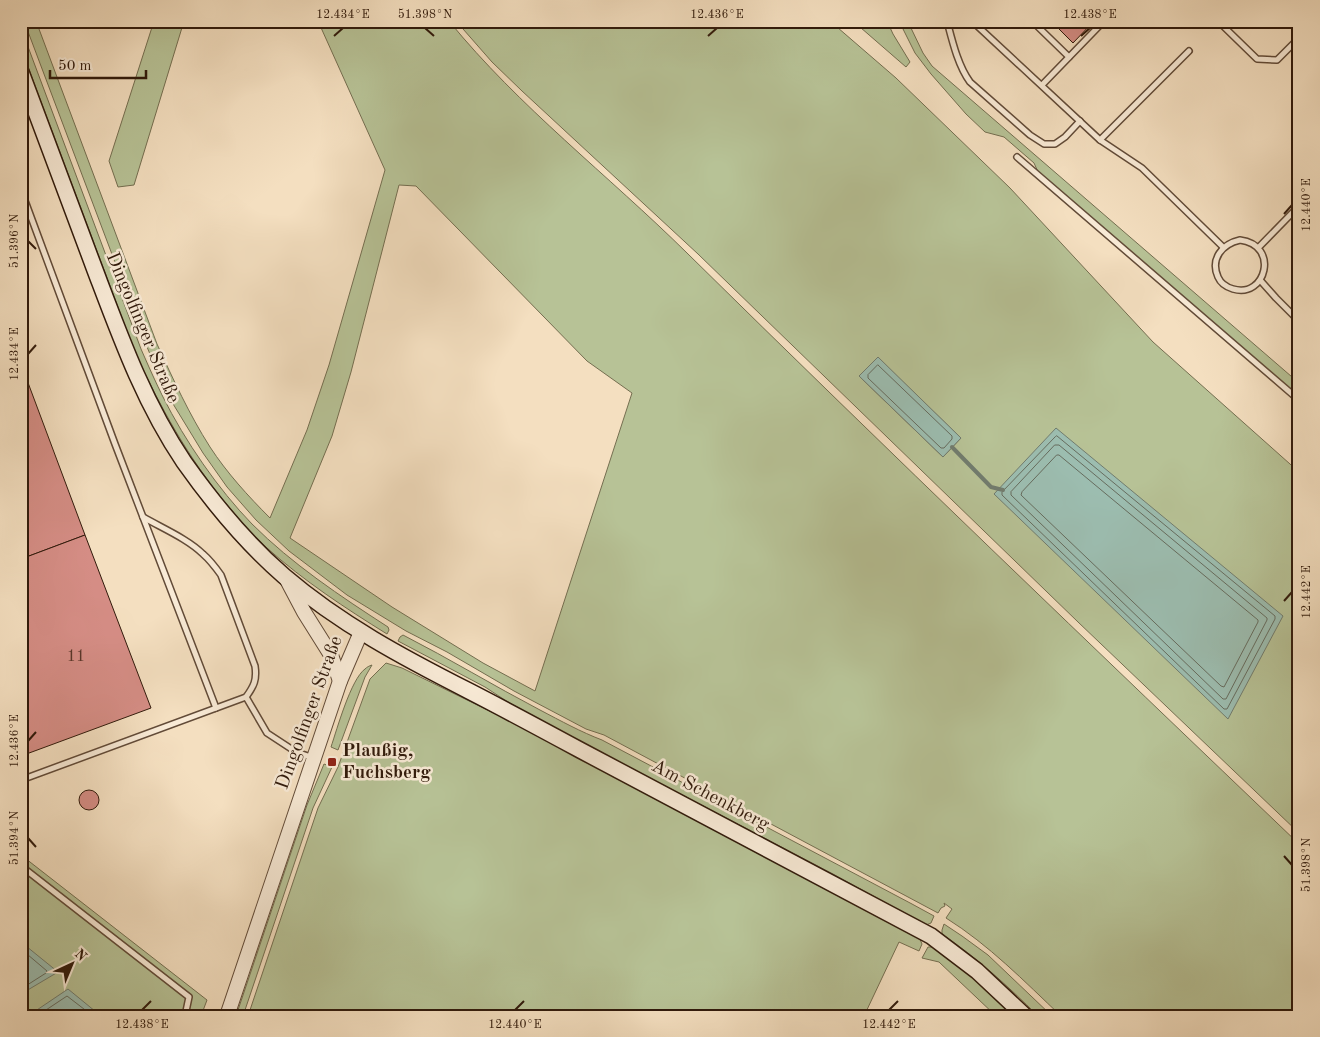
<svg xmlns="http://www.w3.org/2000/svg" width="1320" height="1037" viewBox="0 0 1320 1037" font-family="'Old Standard TT',serif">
<rect width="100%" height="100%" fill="#f4dfc0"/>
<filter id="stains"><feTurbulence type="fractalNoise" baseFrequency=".004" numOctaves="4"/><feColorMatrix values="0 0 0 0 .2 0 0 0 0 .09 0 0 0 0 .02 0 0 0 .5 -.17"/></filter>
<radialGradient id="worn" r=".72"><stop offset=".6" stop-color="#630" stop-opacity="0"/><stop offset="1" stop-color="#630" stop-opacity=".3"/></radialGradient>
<g fill="#b7c296" stroke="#746e50" fill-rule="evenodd">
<path d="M 24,21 L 36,21 L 157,344 C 173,379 189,414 210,447 C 227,473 248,496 270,518 L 307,430 L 329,365 L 385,170 L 318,21 L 449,21 C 519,107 608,175 687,253 C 889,452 1094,648 1299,844 L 1299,1016 L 1061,1016 C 1024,981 989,945 946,918 L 952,909 L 944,903 L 945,906 L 941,908 L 938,913 L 604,735 L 586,729 L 514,691 L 447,652 L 406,631 L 347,595 L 289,551 L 256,520 L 227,487 L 203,453 L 167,394 L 147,347 ZM 399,185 L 416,186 L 587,361 L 632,393 L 535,691 L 483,663 L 392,607 L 290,538 L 332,436 L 351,372 Z"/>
<path d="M 154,21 L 184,21 L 134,185 L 118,187 L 109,161 Z"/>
<path d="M 456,21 L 830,21 L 896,78 L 1010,188 L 1153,342 L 1299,472 L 1299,833 L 1078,622 L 698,254 L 522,91 L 492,62 ZM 878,358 L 961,438 L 943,457 L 860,377 Z"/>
<path d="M 853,21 L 887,21 L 893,34 L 910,62 L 906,67 Z"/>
<path d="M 910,26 L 923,53 L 932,66 L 1299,383 L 1299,396 L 1039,174 L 1034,163 L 1004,137 L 985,132 L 966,114 L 931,74 L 915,53 L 903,29 Z"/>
<path d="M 21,28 L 141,349 C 148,365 155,381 163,397 C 185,441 218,489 252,524 C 292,564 340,596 388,627 L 389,630 L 387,634 C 345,608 304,581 267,548 C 253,535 240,521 228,506 C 188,458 160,407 134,350 L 21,48 Z"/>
<path d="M 403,635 C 450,659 494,686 540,710 C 561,721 581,732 602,740 L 912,904 L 934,916 L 931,923 L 926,925 L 833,874 L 558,730 L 508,702 L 485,687 L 398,641 L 400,637 Z"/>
<path d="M 386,663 L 402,668 L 522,727 L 919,937 L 922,944 L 919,951 L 899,942 L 864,1016 L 248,1016 L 318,808 L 338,767 L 370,679 Z"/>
<path d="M 372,665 L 365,677 L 338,750 L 331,747 C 337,729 351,679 365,669 C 367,667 369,666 372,665 Z"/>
<path d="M 324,764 L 332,767 L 313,808 L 243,1016 L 236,1016 L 307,805 Z"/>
<path d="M 21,855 L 207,1000 L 201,1016 L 21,1016 Z"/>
<path d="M 944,924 L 962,936 L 988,955 L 1052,1016 L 1038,1016 C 1008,986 977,958 942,934 L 942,930 Z"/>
<path d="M 928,947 L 933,947 L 973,976 L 1016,1016 L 996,1016 L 939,962 L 922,958 Z"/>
</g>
<g fill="#9cbdb0" stroke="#717c6e">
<path d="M 878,357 L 961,438 L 943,457 L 859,376 Z"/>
<path d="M 1056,428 L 1283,616 L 1228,719 L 994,494 Z"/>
<path d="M 21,942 L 58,972 L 21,994 Z"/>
<path d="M 68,989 L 101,1016 L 28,1016 Z"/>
</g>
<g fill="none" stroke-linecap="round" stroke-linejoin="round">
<g stroke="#666c5e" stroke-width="1">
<path d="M 878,365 L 952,436 L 952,439 L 944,448 L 941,448 L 868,378 L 868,375 Z"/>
<path d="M 1057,436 L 1275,616 L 1275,619 L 1227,709 L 1224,709 L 1002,495 L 1002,492 L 1055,437 Z"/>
<path d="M 1055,445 L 1059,445 L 1267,618 L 1267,620 L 1226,699 L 1223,699 L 1011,495 L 1011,492 Z"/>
<path d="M 1057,455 L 1059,455 L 1258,620 L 1258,622 L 1224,687 L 1221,686 L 1021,495 L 1022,492 Z"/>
<path d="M 21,949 L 47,971 L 46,973 L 21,989"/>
<path d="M 37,1016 L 67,996 L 93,1016"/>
</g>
<path stroke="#717c6e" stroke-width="4" d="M 952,447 L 991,487 L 1003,490"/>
</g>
<g fill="#d58d85" stroke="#311a0b">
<path d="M 1051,21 L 1094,21 L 1073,43 Z"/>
<path d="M 21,364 L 85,535 L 21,559 Z"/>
<path d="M 85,535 L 151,708 L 21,756 L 21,559 Z"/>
<circle cx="89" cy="800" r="10"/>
</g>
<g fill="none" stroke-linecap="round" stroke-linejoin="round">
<defs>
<g id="service">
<path d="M 947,21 C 952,40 958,66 970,82 L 1030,135 L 1044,144 L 1055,144 L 1065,137 L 1080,121"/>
<path d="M 972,21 L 1100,140 L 1142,168 L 1223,247"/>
<path d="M 1032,21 L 1069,57"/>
<path d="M 1218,21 L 1257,59 L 1277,60 L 1299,38"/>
<path d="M 1042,85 L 1104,21"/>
<path d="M 1100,140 L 1189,51"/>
<path d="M 1017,157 L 1299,400"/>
<path d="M 21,190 L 115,444 L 216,708"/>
<path d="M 1240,240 C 1280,245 1266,299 1233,289 C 1226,287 1221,284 1218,277 C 1210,259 1222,244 1240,240 Z"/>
<path d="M 1258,248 L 1299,206"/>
<path d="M 1260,280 L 1276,298 L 1299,321"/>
<path d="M 246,697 L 267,733 L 296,752 L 314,758"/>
<path d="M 21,780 L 246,697 C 254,686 257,680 255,666 L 221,575 C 216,568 210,560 203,554 C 188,539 162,528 143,517"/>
<path d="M 21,866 L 189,997 L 185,1016"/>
</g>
<g id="tertiary">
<path d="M 286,578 L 304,612 L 331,655 L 340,681"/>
<path d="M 227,1016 L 340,681 L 361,632"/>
</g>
<path id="secondary" d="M 21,72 C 46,138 71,204 95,270 C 120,336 144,403 184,462 C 213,503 246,543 284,576 C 340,624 404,658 469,691 C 506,710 543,730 580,750 C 697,812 814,874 931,936 L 977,971 L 1025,1016"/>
</defs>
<use href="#service" stroke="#624b38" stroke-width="8"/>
<use href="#tertiary" stroke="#624b38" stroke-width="16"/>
<use href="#secondary" stroke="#311a0b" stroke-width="18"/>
<use href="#service" stroke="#f8ead6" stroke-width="5"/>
<use href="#tertiary" stroke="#f8ead6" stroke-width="14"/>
<use href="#secondary" stroke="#f8ead6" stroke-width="15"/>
</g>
<path fill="none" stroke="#311a0b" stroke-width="2" d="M 425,28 L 434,36M 334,36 L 343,28M 708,36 L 717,28M 1081,36 L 1090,28M 1284,214 L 1292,205M 28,241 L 36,249M 28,354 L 36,345M 1284,601 L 1292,592M 28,741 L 36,732M 28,838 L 36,847M 1284,856 L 1292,865M 142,1010 L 151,1001M 515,1010 L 524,1001M 889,1010 L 898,1001"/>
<rect fill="#8f2418" stroke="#f8ead6" stroke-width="2" x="327" y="757" width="10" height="10" rx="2.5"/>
<g text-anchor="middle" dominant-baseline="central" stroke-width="5" stroke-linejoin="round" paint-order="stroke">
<g font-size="16" fill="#5a372a">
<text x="76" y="657">11</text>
</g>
<g font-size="19" fill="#311a0b" stroke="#f8ead6">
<text transform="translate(142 328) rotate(67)">Dingolfinger Straße</text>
<text transform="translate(310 713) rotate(-70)">Dingolfinger Straße</text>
<text transform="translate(710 796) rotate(28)">Am Schenkberg</text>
</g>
<g font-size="19" font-weight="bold" fill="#311a0b" stroke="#f8ead6" text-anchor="start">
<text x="342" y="751">Plaußig,<tspan x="342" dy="22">Fuchsberg</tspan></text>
</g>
</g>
<rect width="1320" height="1037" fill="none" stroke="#f4dfc0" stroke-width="55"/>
<g transform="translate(72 964) rotate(44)" stroke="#f8ead6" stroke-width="4" paint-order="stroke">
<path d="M0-4L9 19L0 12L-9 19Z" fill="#311a0b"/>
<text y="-8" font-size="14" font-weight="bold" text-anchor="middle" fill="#311a0b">N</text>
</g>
<path d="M50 70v8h96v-8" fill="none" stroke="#311a0b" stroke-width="2.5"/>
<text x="58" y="70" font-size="15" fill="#311a0b" stroke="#f8ead6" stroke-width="4" paint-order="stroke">50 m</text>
<rect x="28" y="28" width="1264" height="982" fill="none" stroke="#311a0b" stroke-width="2"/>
<g font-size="12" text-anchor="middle" fill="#311a0b">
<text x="343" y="18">12.434°E</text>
<text x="425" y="18">51.398°N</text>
<text x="717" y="18">12.436°E</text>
<text x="1090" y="18">12.438°E</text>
<text transform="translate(1306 205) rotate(-90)" y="4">12.440°E</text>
<text transform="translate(14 241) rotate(-90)" y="4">51.396°N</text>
<text transform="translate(14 354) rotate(-90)" y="4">12.434°E</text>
<text transform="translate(1306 592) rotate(-90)" y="4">12.442°E</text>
<text transform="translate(14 741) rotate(-90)" y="4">12.436°E</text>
<text transform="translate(14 838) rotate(-90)" y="4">51.394°N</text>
<text transform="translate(1306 865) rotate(-90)" y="4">51.398°N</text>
<text x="142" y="1028">12.438°E</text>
<text x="515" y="1028">12.440°E</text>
<text x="889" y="1028">12.442°E</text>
</g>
<rect width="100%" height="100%" filter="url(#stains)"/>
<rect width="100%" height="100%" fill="url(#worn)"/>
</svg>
